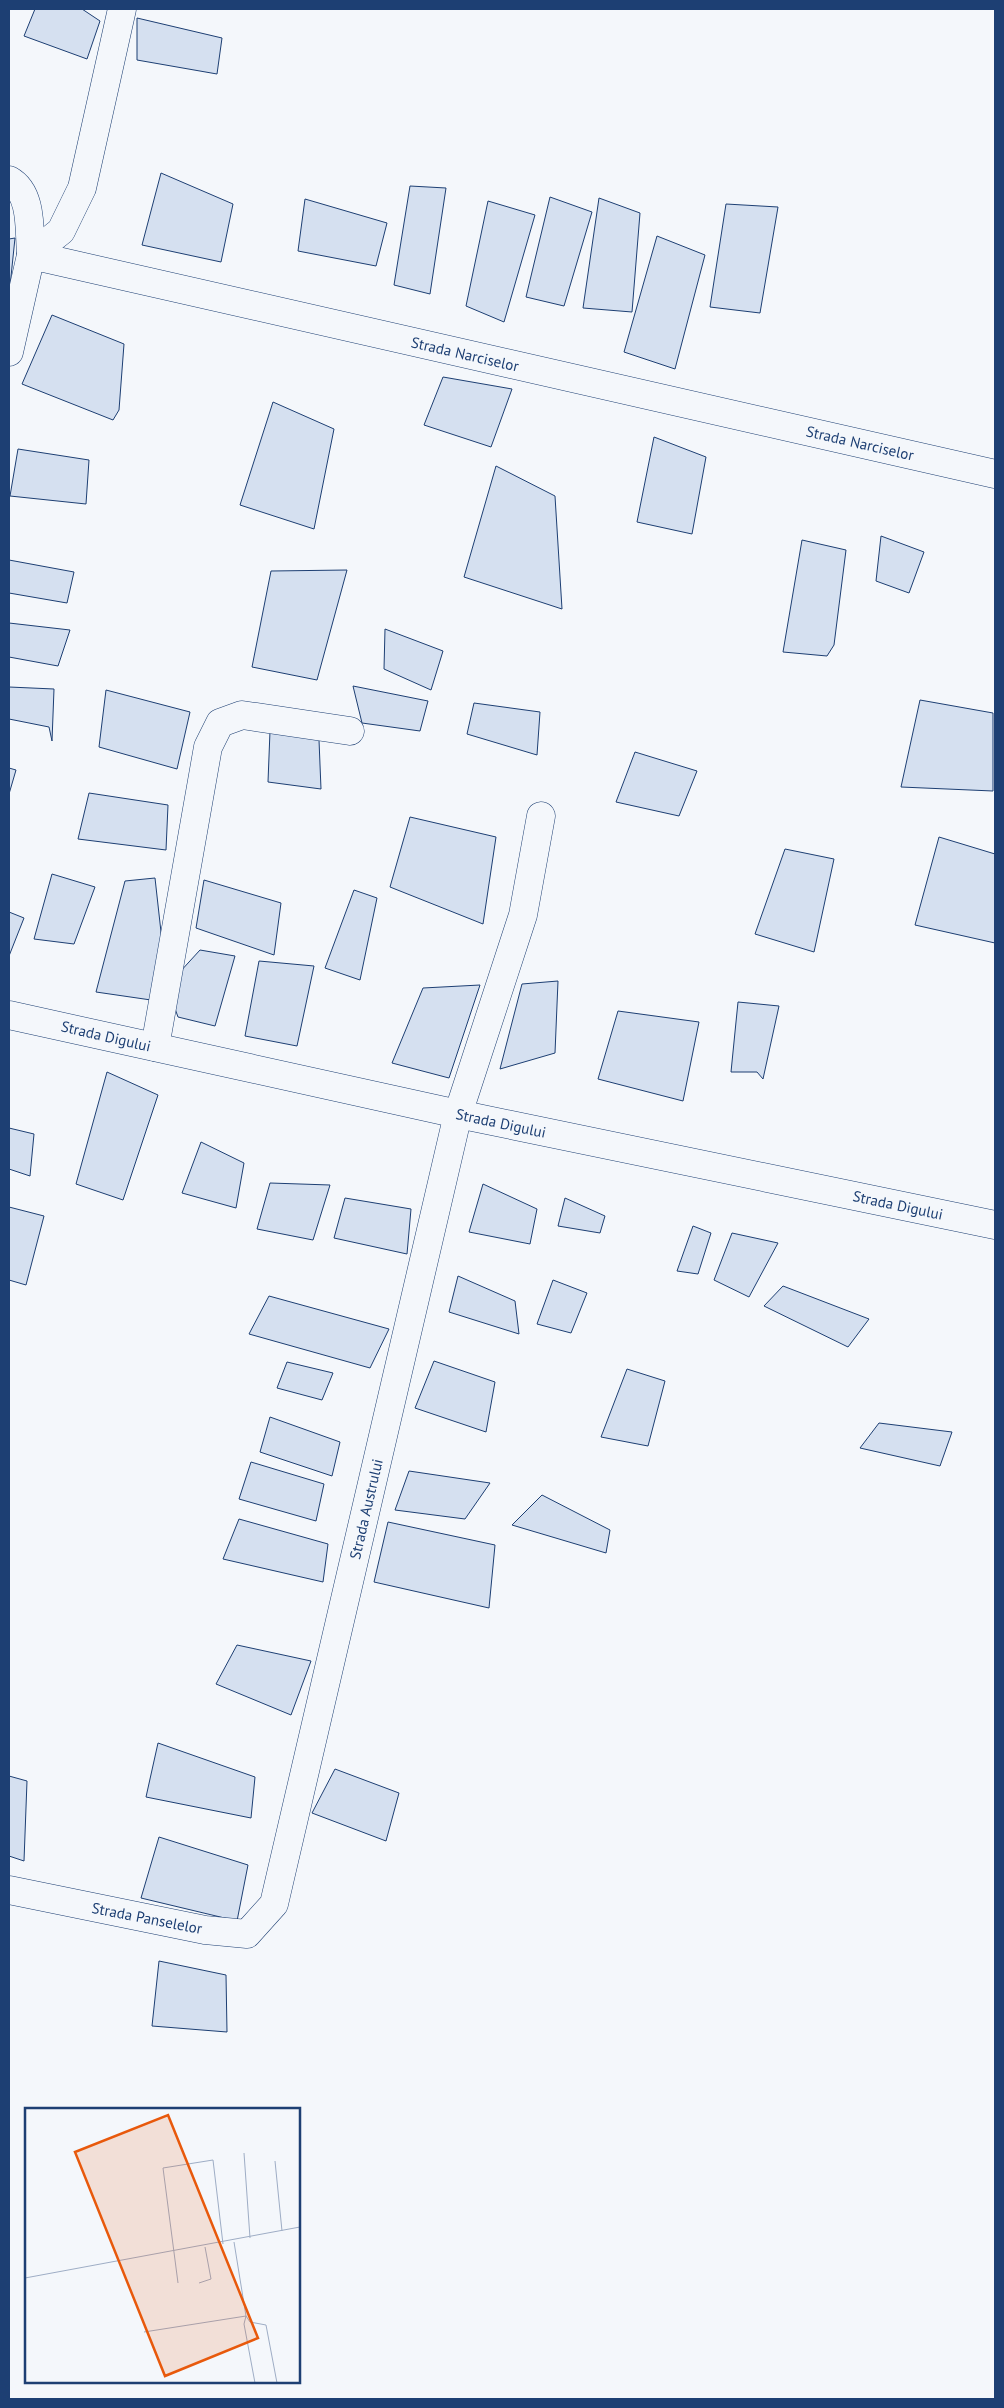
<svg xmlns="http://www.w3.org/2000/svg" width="1004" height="2408" viewBox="0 0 1004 2408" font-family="'PT Sans',sans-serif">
<rect width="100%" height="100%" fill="#f4f7fb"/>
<g fill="#d5e0f0" stroke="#1d3f73">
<path d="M 35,9 L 82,9 L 100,21 L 87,59 L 24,36 Z"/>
<path d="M 137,18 L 222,38 L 217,74 L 137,60 Z"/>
<path d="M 161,173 L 233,204 L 221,262 L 142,245 Z"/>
<path d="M 410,186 L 446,188 L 430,294 L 394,285 Z"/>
<path d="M 550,197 L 592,212 L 564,306 L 526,297 Z"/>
<path d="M 599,198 L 640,213 L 632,312 L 583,308 Z"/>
<path d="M 305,199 L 387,223 L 376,266 L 298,251 Z"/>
<path d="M 488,201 L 535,215 L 504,322 L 466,306 Z"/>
<path d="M 726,204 L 778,207 L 760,313 L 710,307 Z"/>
<path d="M 657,236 L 705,255 L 675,369 L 624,352 Z"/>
<path d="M 15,238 L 9,296 L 9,239 Z"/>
<path d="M 52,315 L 124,344 L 119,410 L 113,420 L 22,384 Z"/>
<path d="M 443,377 L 512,389 L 491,447 L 424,425 Z"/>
<path d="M 273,402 L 334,429 L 314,529 L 240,505 Z"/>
<path d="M 654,437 L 706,457 L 692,534 L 637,522 Z"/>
<path d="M 18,449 L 89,460 L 86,504 L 10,496 Z"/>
<path d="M 496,466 L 555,496 L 562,609 L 464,577 Z"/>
<path d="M 881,536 L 924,552 L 909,593 L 876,581 Z"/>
<path d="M 802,540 L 846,550 L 834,645 L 827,656 L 783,652 Z"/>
<path d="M 9,560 L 74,572 L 67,603 L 9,593 Z"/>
<path d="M 347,570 L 317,680 L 252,667 L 271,571 Z"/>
<path d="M 9,623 L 70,630 L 58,666 L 9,657 Z"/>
<path d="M 385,629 L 443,651 L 431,690 L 384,669 Z"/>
<path d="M 353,686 L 428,701 L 420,731 L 362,723 Z"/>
<path d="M 9,687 L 54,689 L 52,741 L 49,727 L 9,719 Z"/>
<path d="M 106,690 L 190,712 L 177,769 L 99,747 Z"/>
<path d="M 920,700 L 993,713 L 993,791 L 901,787 Z"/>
<path d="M 474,703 L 540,712 L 537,755 L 467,734 Z"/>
<path d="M 270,731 L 319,740 L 321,789 L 268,782 Z"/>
<path d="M 635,752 L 697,771 L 679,816 L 616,802 Z"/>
<path d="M 9,768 L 16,770 L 9,794 Z"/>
<path d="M 89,793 L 168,805 L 166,850 L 78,839 Z"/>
<path d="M 410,817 L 496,837 L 483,924 L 390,887 Z"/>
<path d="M 939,837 L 995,854 L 995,943 L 915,925 Z"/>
<path d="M 785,849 L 834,859 L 814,952 L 755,934 Z"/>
<path d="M 52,874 L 95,887 L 74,944 L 34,939 Z"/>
<path d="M 155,878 L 167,986 L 151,1000 L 96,992 L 125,881 Z"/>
<path d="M 204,880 L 281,903 L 274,955 L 196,928 Z"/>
<path d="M 354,890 L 377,898 L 360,980 L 325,968 Z"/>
<path d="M 9,912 L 24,918 L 9,956 Z"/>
<path d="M 200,950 L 235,956 L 215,1026 L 178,1017 L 167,986 Z"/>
<path d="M 259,961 L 314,966 L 297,1046 L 245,1036 Z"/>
<path d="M 558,981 L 555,1053 L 500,1069 L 522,984 Z"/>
<path d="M 480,985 L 449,1078 L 392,1063 L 423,988 Z"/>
<path d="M 738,1002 L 779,1006 L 763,1079 L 757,1072 L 731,1072 Z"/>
<path d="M 618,1011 L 699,1022 L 683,1101 L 598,1079 Z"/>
<path d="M 107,1072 L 158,1095 L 123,1200 L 76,1184 Z"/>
<path d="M 9,1128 L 34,1134 L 30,1176 L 9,1169 Z"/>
<path d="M 201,1142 L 244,1163 L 236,1208 L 182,1193 Z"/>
<path d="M 270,1183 L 330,1185 L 313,1240 L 257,1229 Z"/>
<path d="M 483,1184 L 537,1209 L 530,1244 L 469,1232 Z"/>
<path d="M 345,1198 L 411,1209 L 407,1254 L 334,1238 Z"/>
<path d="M 565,1198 L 605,1216 L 600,1233 L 558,1226 Z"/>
<path d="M 9,1207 L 44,1216 L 26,1285 L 9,1280 Z"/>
<path d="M 693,1226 L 711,1233 L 698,1274 L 677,1271 Z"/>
<path d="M 732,1233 L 778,1243 L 749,1297 L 714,1280 Z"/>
<path d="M 458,1276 L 515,1301 L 519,1334 L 449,1312 Z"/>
<path d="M 553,1280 L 587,1293 L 571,1333 L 537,1324 Z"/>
<path d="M 783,1286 L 869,1319 L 848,1347 L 764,1306 Z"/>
<path d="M 269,1296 L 389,1329 L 370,1368 L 249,1334 Z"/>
<path d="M 434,1361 L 495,1382 L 486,1432 L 415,1408 Z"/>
<path d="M 287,1362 L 333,1373 L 322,1400 L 277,1388 Z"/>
<path d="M 627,1369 L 665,1381 L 648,1446 L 601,1437 Z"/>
<path d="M 270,1417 L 340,1442 L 332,1476 L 260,1452 Z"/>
<path d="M 879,1423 L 952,1432 L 940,1466 L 860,1448 Z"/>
<path d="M 251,1462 L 324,1484 L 316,1521 L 239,1499 Z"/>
<path d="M 409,1471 L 490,1483 L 465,1519 L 395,1510 Z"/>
<path d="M 542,1495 L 610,1530 L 606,1553 L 512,1525 Z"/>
<path d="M 239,1519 L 328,1544 L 323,1582 L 223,1559 Z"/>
<path d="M 388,1522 L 495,1545 L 489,1608 L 374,1582 Z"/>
<path d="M 237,1645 L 311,1661 L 291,1715 L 216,1684 Z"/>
<path d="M 158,1743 L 255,1777 L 251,1818 L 146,1797 Z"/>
<path d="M 335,1769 L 399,1793 L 386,1841 L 312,1813 Z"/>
<path d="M 9,1776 L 27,1781 L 24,1861 L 9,1856 Z"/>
<path d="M 159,1837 L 248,1865 L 237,1921 L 141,1898 Z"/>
<path d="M 159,1961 L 226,1975 L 227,2032 L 152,2026 Z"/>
</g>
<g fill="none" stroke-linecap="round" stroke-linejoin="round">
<defs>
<g id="minor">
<path d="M 9,180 C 33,193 29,231 31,255"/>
<path d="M 31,255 L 61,231 L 82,188 L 122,9"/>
<path d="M 9,352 L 31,255 L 995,474"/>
<path d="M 155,1047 L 208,747 L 220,723 L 242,715 L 350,731"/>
<path d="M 9,1890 L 205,1930 L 247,1934 L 274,1904 L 458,1114 L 523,915 L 541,816"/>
</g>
<path id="tertiary" d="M 9,1015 L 458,1114 L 995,1225"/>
</defs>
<use href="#minor" stroke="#1d3f73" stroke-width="29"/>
<use href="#tertiary" stroke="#1d3f73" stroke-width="29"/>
<use href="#minor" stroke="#f4f7fb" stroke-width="28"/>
<use href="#tertiary" stroke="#f4f7fb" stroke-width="28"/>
</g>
<g text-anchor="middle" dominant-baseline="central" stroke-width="4" stroke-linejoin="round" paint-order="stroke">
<g font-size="15" fill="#1d3f73" stroke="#f4f7fb">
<text transform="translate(465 354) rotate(13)">Strada Narciselor</text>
<text transform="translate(860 443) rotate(13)">Strada Narciselor</text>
<text transform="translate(106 1036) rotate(13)">Strada Digului</text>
<text transform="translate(501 1123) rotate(12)">Strada Digului</text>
<text transform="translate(898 1205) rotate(12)">Strada Digului</text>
<text transform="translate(366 1509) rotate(-77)">Strada Austrului</text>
<text transform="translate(147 1918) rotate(11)">Strada Panselelor</text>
</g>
</g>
<g transform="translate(25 2108)">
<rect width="275" height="275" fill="#f4f7fb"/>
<path fill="none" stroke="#9eadc5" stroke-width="1" d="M 219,45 L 225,130M 250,53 L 257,123M 0,170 L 275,119M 153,175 L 138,60 L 188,52 L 198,136M 174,175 L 186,171 L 180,139M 221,208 L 225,214 L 241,217 L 252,275M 221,208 L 219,216 L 230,275M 119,224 L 221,208 L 209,134"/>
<path fill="#e8590c" fill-opacity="0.15" stroke="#e8590c" stroke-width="2.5" d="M 143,7 L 233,230 L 140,268 L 50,44 Z"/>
<rect width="275" height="275" fill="none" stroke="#1d3f73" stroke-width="2.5"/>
</g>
<rect width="1004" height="2408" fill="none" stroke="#1d3f73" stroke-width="20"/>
</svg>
